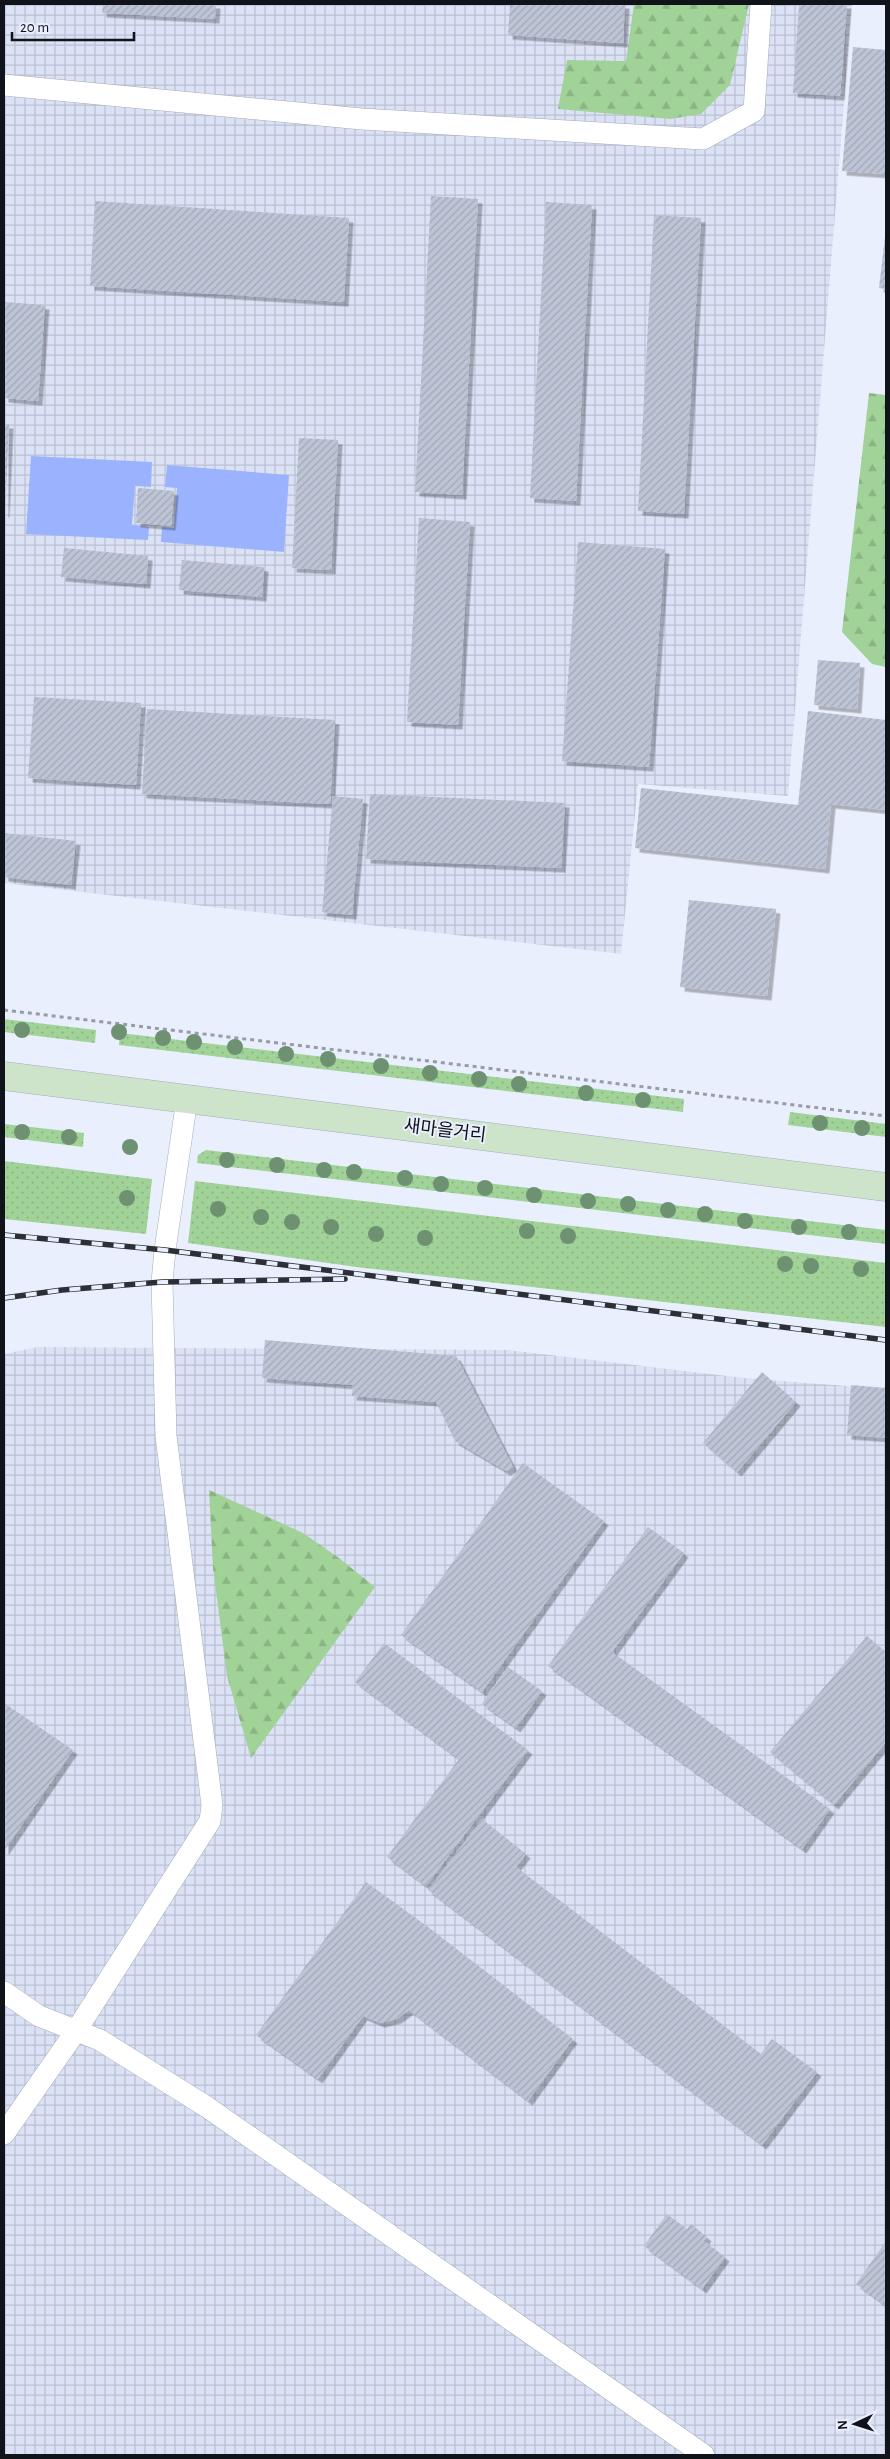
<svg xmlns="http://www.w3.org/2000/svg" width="890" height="2459" viewBox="0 0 890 2459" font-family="'Alegreya Sans','Noto Sans KR',sans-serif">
<defs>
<pattern id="industrial-grid" width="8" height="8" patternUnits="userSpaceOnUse" patternTransform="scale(1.25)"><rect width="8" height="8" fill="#dbe2f6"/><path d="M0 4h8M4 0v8" fill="none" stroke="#bbc1d2"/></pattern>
<pattern id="grass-dots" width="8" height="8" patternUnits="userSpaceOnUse" patternTransform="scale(1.25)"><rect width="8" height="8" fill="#a1d398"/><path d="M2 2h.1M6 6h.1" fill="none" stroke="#8ab482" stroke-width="1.8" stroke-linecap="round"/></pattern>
<pattern id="forest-firs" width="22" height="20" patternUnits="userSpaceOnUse" patternTransform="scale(1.25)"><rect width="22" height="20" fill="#a1d398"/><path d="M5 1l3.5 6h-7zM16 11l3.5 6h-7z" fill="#8ab482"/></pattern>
<pattern id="building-hatch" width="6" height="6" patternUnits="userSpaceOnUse" patternTransform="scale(1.25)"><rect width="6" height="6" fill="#bdc4d5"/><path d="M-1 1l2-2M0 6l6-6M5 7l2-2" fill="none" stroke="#a1a8b6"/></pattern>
<filter id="shadow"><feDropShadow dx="4.5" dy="4.5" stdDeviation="0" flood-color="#0004"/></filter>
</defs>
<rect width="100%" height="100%" fill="#eaeffe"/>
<g fill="url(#industrial-grid)">
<path d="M 4,4 L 852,4 L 788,796 L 638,784 L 621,954 L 4,883 Z"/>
<path d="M 38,1347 L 507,1350 L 744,1378 L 886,1389 L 886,2455 L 4,2455 L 4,1354 Z"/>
</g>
<g fill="url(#grass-dots)">
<path d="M 4,1019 L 96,1030 L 95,1043 L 4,1032 Z"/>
<path d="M 120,1033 L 684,1099 L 683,1112 L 119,1045 Z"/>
<path d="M 790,1112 L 886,1124 L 886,1137 L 788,1125 Z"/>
<path d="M 4,1124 L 84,1133 L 83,1147 L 4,1137 Z"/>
<path d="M 206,1150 L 886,1230 L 886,1244 L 197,1163 L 198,1155 Z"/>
<path d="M 4,1161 L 152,1179 L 146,1234 L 4,1219 Z"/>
<path d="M 195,1181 L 886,1263 L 886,1327 L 356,1267 L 188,1243 Z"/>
</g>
<g fill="url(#forest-firs)">
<path d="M 634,4 L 749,4 L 730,85 L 701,114 L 670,119 L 558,109 L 567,60 L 626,61 Z"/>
<path d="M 869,393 L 886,395 L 886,667 L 872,664 L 842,632 Z"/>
<path d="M 209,1490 L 303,1533 L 339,1558 L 375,1587 L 251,1758 L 227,1676 L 213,1568 Z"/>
</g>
<g fill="#9bb3ff">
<path d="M 31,456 L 152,462 L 151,487 L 135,486 L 132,525 L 149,527 L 148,540 L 26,534 Z"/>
<path d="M 167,465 L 289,475 L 284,552 L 161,542 L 162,527 L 174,528 L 177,488 L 165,487 Z"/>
</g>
<g fill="url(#building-hatch)" filter="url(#shadow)">
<path d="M 103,4 L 216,4 L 215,19 L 102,13 Z"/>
<path d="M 510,4 L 625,4 L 623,43 L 508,35 Z"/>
<path d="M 799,4 L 847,4 L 840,96 L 793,93 Z"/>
<path d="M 853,47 L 886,50 L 886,174 L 842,171 Z"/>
<path d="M 431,196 L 478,199 L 462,495 L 415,492 Z"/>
<path d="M 95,201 L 349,218 L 344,302 L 90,286 Z"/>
<path d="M 546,202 L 592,205 L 576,501 L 530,498 Z"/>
<path d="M 654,215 L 701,218 L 684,514 L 638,511 Z"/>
<path d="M 885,237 L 886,237 L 886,289 L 879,288 Z"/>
<path d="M 4,302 L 45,305 L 38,401 L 4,398 Z"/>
<path d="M 4,424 L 9,424 L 5,513 L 4,513 Z"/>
<path d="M 299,438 L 338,440 L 331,570 L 292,568 Z"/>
<path d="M 138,488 L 174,491 L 171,526 L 136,523 Z"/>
<path d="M 419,518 L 470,522 L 458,725 L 407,722 Z"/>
<path d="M 578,542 L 665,549 L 649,767 L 562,761 Z"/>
<path d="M 64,548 L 148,556 L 146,584 L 61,577 Z"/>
<path d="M 182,560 L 264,567 L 262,597 L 179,590 Z"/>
<path d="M 818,660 L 860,663 L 857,709 L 814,705 Z"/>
<path d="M 34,697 L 141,703 L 136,785 L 28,778 Z"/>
<path d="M 147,709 L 335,720 L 330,804 L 142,794 Z"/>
<path d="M 808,711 L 886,720 L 886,810 L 831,804 L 825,869 L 635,848 L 641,788 L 798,805 Z"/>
<path d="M 370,794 L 565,803 L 561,868 L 366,859 Z"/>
<path d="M 333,796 L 363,799 L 352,915 L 322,912 Z"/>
<path d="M 4,833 L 76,841 L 71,885 L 4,877 Z"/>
<path d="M 689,900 L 776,909 L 767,996 L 680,987 Z"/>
<path d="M 265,1340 L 456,1356 L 513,1467 L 506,1471 L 455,1441 L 436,1402 L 352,1396 L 353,1385 L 262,1378 Z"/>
<path d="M 762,1372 L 796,1402 L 737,1472 L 703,1443 Z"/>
<path d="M 851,1385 L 886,1388 L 886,1438 L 847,1435 Z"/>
<path d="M 523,1463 L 604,1521 L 482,1692 L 401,1635 Z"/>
<path d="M 648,1527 L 684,1553 L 612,1652 L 830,1809 L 802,1849 L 548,1666 Z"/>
<path d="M 867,1636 L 886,1652 L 886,1742 L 834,1805 L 770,1752 Z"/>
<path d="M 384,1643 L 528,1750 L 426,1886 L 387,1857 L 459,1759 L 355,1682 Z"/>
<path d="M 508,1667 L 542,1691 L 516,1728 L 482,1704 Z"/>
<path d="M 4,1703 L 73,1750 L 4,1851 Z"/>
<path d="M 482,1819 L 526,1854 L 516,1867 L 761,2054 L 772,2039 L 817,2072 L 762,2145 L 428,1890 Z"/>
<path d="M 366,1882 L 428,1927 L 573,2039 L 528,2101 L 409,2010 L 397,2019 L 380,2023 L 363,2016 L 318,2079 L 256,2035 Z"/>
<path d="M 667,2214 L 687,2229 L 691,2224 L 707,2237 L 704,2241 L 725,2257 L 702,2289 L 644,2246 Z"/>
<path d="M 886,2241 L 886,2306 L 856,2284 Z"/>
</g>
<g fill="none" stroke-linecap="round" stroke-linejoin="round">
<defs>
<g id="lane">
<path d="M 4,85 L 362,119 L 703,139 L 754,111 L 761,4"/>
<path d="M 4,1992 L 39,2016 L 100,2040 L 207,2107 L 704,2455"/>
<path d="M 4,2134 L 76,2031 L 210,1821 L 212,1805 L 166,1436 L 162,1282 L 165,1250 L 187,1099"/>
</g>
<path id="secondary" d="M 4,1076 L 886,1187"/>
</defs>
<use href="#lane" stroke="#a4abbc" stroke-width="22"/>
<use href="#secondary" stroke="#a4abbc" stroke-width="29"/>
<path stroke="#979ca7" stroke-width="3" stroke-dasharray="4 4" stroke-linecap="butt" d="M 4,1010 L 886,1116"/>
<use href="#lane" stroke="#fff" stroke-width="21"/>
<use href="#secondary" stroke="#cee4ca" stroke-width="28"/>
<defs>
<g id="rail">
<path d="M 4,1235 L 165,1250 L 886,1340"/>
<path d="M 4,1298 L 62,1290 L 162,1282 L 345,1279"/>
</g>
</defs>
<use href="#rail" stroke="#2c2f36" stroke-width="5.5"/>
<use href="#rail" stroke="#eaeffe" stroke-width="4" stroke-dasharray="11" stroke-linecap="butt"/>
</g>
<g fill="#6e9172">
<circle cx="22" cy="1030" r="8"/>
<circle cx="119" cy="1032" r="8"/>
<circle cx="163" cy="1038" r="8"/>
<circle cx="194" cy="1042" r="8"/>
<circle cx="235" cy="1047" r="8"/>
<circle cx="286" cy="1054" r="8"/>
<circle cx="328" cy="1059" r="8"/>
<circle cx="381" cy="1066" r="8"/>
<circle cx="430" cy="1073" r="8"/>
<circle cx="479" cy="1079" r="8"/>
<circle cx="519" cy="1084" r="8"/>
<circle cx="586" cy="1093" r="8"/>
<circle cx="643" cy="1100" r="8"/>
<circle cx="820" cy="1123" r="8"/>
<circle cx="862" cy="1128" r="8"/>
<circle cx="22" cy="1132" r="8"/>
<circle cx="69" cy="1137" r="8"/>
<circle cx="130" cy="1147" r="8"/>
<circle cx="227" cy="1160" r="8"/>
<circle cx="277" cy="1165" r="8"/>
<circle cx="324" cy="1170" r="8"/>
<circle cx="354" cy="1172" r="8"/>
<circle cx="405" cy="1178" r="8"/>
<circle cx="441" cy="1184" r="8"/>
<circle cx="485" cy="1188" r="8"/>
<circle cx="534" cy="1195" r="8"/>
<circle cx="127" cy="1198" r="8"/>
<circle cx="588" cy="1201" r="8"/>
<circle cx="628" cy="1204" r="8"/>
<circle cx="218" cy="1209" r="8"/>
<circle cx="668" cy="1210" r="8"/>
<circle cx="705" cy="1214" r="8"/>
<circle cx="261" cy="1217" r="8"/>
<circle cx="745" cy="1221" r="8"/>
<circle cx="292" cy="1222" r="8"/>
<circle cx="331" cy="1227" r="8"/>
<circle cx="799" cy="1227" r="8"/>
<circle cx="527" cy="1231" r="8"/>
<circle cx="849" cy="1232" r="8"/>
<circle cx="376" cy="1234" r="8"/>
<circle cx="568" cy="1236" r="8"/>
<circle cx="425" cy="1238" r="8"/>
<circle cx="785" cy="1264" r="8"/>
<circle cx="811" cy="1266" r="8"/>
<circle cx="861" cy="1269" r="8"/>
</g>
<g text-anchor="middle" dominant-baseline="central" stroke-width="4" stroke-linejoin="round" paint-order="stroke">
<g font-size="18" fill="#101319" stroke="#eaeffe">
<text transform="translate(445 1131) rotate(7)">새마을거리</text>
</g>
</g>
<rect width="890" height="2459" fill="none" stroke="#101319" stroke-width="10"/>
<g transform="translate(855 2424) rotate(266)" stroke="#eaeffe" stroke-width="4" paint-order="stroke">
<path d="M0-4L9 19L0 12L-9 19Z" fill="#101319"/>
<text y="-8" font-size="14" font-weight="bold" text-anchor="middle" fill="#101319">N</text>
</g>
<path d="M12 32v8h122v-8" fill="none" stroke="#101319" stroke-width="2.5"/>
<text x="20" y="32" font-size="15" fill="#101319" stroke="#eaeffe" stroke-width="4" paint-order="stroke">20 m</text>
</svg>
